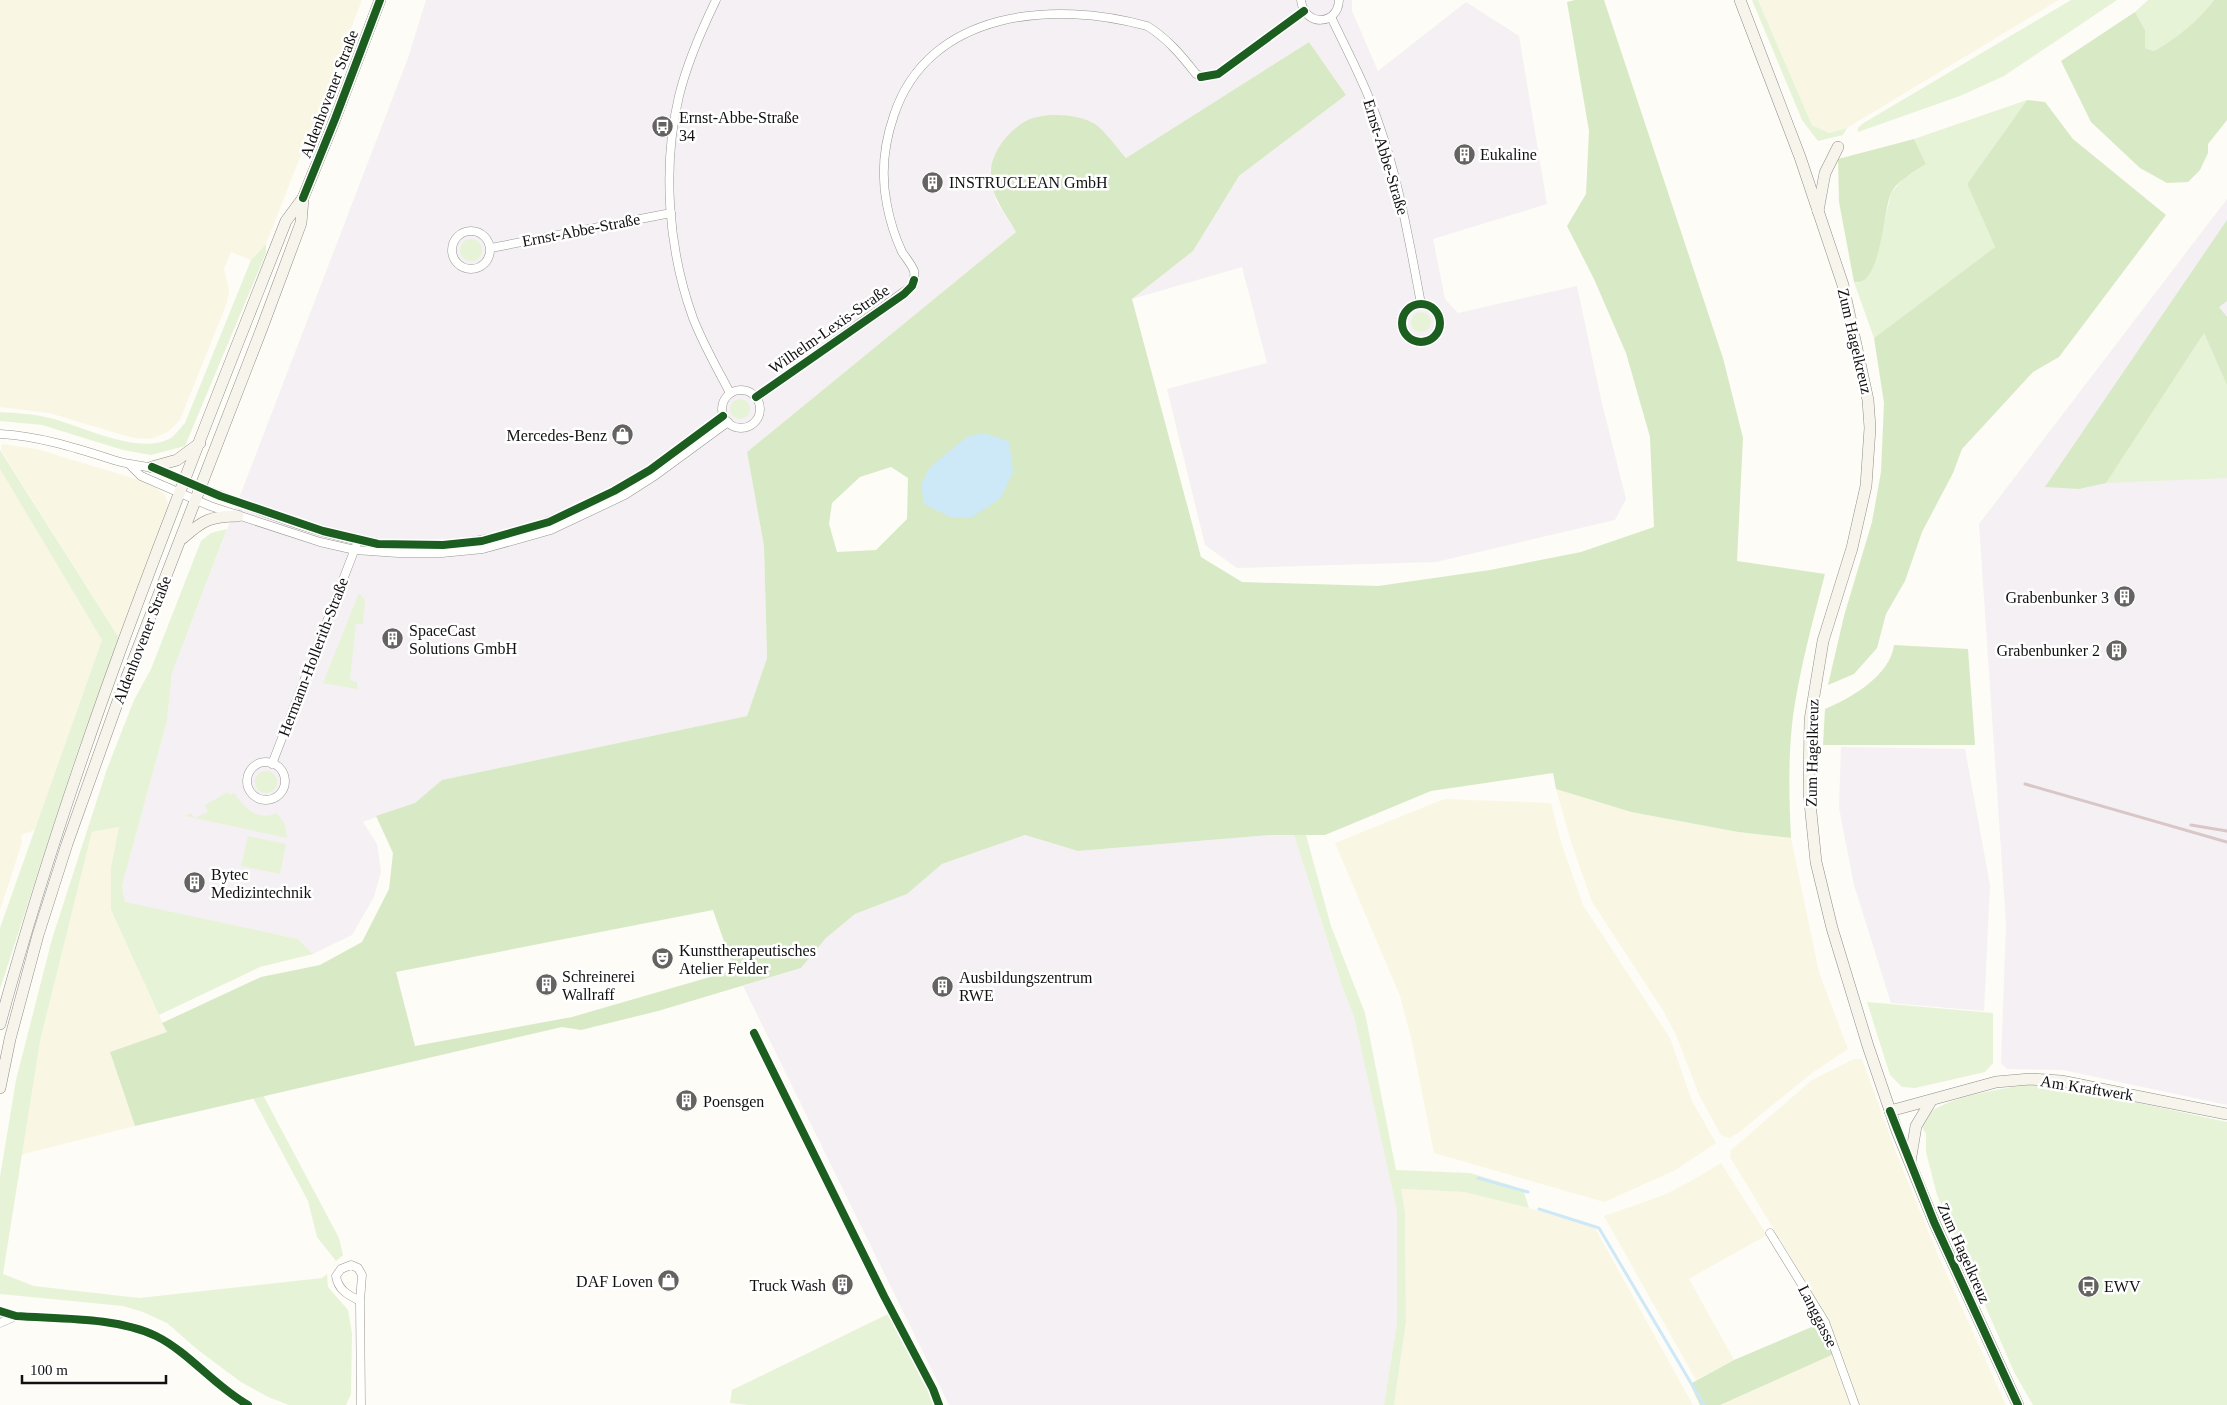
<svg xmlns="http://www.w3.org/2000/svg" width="2227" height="1405" viewBox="0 0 2227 1405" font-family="Georgia,serif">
<rect width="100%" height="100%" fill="#fdfcf7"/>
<g fill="#f5f0f3">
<path d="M 426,0 L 1352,0 L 1352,11 L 1378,71 L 1466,2 L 1519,36 L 1547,204 L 1433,239 L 1445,299 L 1458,313 L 1577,286 L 1601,399 L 1626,499 L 1615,520 L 1436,562 L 1237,568 L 1205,545 L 1167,389 L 1267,363 L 1242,267 L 1132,299 L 1193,251 L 1239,176 L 1346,95 L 1309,42 L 1126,158 L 1095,124 L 994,156 L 990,171 L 996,201 L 1016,232 L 747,452 L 764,546 L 767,658 L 747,716 L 443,780 L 415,803 L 363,822 L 377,844 L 381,871 L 374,897 L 352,935 L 313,954 L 298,939 L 125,903 L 122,886 L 167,721 L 172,673 L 408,58 Z"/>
<path d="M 2227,199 L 2227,1105 L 2063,1070 L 2007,1069 L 2001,1063 L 2006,924 L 1979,524 Z"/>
<path d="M 1841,747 L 1965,749 L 1990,885 L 1984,1011 L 1891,1003 L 1854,885 L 1839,808 Z"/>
<path d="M 1025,835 L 1078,851 L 1270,835 L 1294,835 L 1342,986 L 1354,1017 L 1397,1211 L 1397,1322 L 1384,1405 L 949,1405 L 743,986 L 801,968 L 826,938 L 855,914 L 907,894 L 942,864 Z"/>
</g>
<g fill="#f9f7e4">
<path d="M 0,0 L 362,0 L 266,244 L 251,260 L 231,252 L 224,269 L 229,290 L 227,303 L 180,420 L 168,432 L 151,439 L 133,438 L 49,413 L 0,407 Z"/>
<path d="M 1758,0 L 2059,0 L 1847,128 L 1829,133 L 1812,125 Z"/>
<path d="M 2,444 L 37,449 L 149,483 L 164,494 L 169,505 L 119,638 L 1,450 Z"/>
<path d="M 0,469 L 102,640 L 35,830 L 21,835 L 22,843 L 0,910 Z"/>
<path d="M 1556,789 L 1631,812 L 1738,832 L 1791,838 L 1819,972 L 1848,1049 L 1812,1073 L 1737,1134 L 1729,1138 L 1721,1135 L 1699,1095 L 1676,1035 L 1664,1012 L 1592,902 L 1570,839 Z"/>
<path d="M 1444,799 L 1551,803 L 1561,842 L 1583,905 L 1670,1038 L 1692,1101 L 1716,1143 L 1674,1171 L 1604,1202 L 1434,1153 L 1412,1042 L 1400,996 L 1335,843 Z"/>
<path d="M 119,827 L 111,867 L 111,910 L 167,1032 L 110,1052 L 135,1126 L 16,1156 L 40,1041 L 92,832 Z"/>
<path d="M 1854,1059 L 1862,1059 L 1897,1155 L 1938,1255 L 2006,1405 L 1858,1405 L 1832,1332 L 1805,1281 L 1730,1157 L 1731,1150 L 1812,1080 Z"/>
<path d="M 1721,1163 L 1767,1235 L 1689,1279 L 1734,1360 L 1696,1380 L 1604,1216 L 1664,1195 L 1693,1180 Z"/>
<path d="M 1400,1189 L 1464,1192 L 1529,1208 L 1595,1228 L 1693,1405 L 1394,1405 L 1406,1322 L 1405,1212 Z"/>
<path d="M 1834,1354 L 1851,1405 L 1720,1405 L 1750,1390 Z"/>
</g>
<g fill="#e7f3d7">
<path d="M 1752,0 L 1758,0 L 1812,125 L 1829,133 L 1847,128 L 1843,135 L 1818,141 L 1802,120 Z"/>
<path d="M 2071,0 L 2117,0 L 2004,76 L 1960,96 L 1858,132 L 1858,128 L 1862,124 Z"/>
<path d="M 2148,0 L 2214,0 C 2198,21 2177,38 2154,51 L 2145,48 L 2143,44 L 2145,30 L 2135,12 Z"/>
<path d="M 2027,100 L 1967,184 L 1995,247 L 1874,338 L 1854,282 L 1859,283 L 1878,249 L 1891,193 L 1903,179 L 1926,164 L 1914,139 Z"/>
<circle cx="471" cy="250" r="11"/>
<path d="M 266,244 L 266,253 L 185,446 L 151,455 L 123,450 L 42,425 L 0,421 L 0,412 C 16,413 34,414 50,418 C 82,426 137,455 169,439 C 175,436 180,428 185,423 L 251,260 Z"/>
<circle cx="1421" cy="322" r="10"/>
<path d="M 2204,333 L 2227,385 L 2227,478 L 2106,483 Z"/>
<circle cx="740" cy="409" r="10"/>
<path d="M 0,450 L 119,638 L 77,753 L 0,989 L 0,928 L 102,640 L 0,469 Z"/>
<path d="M 227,529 L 172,673 L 167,721 L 122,886 L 125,902 L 298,939 L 313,954 L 260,967 L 159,1015 L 111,910 L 111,867 L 119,827 L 92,832 L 40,1041 L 3,1274 L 34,1286 L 139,1298 L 322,1278 L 327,1274 L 328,1287 L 348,1310 L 352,1333 L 351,1394 L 346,1405 L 289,1405 L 268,1397 L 241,1382 L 198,1350 L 167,1323 L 143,1312 L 123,1306 L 0,1294 L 0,1177 L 16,1080 L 52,939 L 107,769 L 134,700 L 151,669 L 201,541 L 211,533 Z"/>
<path d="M 359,593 L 365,601 L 363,624 L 356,624 L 350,680 L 357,682 L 357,689 L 323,683 Z"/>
<circle cx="266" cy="782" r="11"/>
<path d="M 228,792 L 230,795 L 234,793 C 245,808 257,822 277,813 L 285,824 L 287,838 L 185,816 L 191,813 L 195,818 L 208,812 L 205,805 Z"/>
<path d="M 1294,835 L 1306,835 L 1331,926 L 1365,1013 L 1396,1170 L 1470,1173 L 1523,1189 L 1529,1208 L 1464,1192 L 1401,1189 L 1405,1212 L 1406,1322 L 1394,1405 L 1384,1405 L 1397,1322 L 1397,1211 L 1354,1017 L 1342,986 Z"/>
<path d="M 248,836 L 286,844 L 280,874 L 241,866 Z"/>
<path d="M 1867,1002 L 1993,1013 L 1993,1063 L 1985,1072 L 1915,1088 L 1902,1087 L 1890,1075 Z"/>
<path d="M 2029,1085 L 2060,1086 L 2227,1122 L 2227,1405 L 2033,1405 L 2015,1374 L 1937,1195 L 1926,1152 L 1926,1134 L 1922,1127 C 1923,1124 1925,1119 1927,1116 C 1940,1098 2007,1087 2029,1085 Z"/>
<path d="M 263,1095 L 339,1238 L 343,1255 L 336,1261 L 317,1237 L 308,1201 L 253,1098 Z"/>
<path d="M 888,1314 L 928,1391 L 933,1405 L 748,1405 L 730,1403 L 732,1390 Z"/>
</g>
<g fill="#d8eac5" fill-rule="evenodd">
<path d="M 1575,0 L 1604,0 L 1723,358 L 1743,438 L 1737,561 L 1825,574 C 1813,620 1800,668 1793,716 C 1788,756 1789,798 1791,838 L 1738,832 L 1631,812 L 1556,789 L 1553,773 L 1431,791 L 1325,835 L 1270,835 L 1078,851 L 1025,835 L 942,864 L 907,894 L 855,914 L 826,938 L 801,968 L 658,1011 L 581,1030 L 562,1027 L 135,1126 L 110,1052 L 167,1032 L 162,1023 L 261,977 L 320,965 L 362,942 L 389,889 L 393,853 L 376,816 L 415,803 L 442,780 L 747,716 L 767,658 L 764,546 L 747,452 L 1016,232 C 1005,212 989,195 991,170 C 992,150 1011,128 1028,120 C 1046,112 1078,114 1095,124 C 1106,132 1117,148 1126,158 L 1309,42 L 1346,95 L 1239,176 L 1193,251 L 1132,299 L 1201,557 L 1242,582 L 1378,586 L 1490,570 L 1581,552 L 1654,527 L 1650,437 L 1626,353 L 1594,279 L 1567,226 L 1586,194 L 1589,131 L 1567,2 ZM 891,467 L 908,478 L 907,519 L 876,550 L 837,552 L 829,524 L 832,503 L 860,477 ZM 713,910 L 734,970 L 572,1017 L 415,1046 L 396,972 Z"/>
<path d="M 2214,0 L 2227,0 L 2227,120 L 2208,144 L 2208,153 L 2200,170 L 2188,182 L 2167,183 L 2140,168 L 2091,122 L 2061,61 L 2135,12 L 2145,30 L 2145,48 L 2154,51 C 2177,38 2198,21 2214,0 Z"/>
<path d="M 2027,100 L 2045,102 L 2073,139 L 2166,215 L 2059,357 L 2033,372 L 1962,449 L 1953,473 L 1922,532 L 1905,581 L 1886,614 L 1877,648 L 1854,674 L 1828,685 L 1844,616 L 1872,522 L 1881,472 L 1884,403 L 1874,338 L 1995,247 L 1967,184 Z"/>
<path d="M 1914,139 L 1926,164 C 1914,172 1898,180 1891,193 C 1883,211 1881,288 1854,282 L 1839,202 L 1838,159 Z"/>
<path d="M 2227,220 L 2227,301 L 2219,307 L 2227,317 L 2227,385 L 2204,333 L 2106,483 L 2079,489 L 2045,487 Z"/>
<path d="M 1894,645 L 1968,649 L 1975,745 L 1823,745 L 1825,709 C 1851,698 1890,676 1894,645 Z"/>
<path d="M 1821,1323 L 1834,1354 L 1720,1405 L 1700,1405 L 1690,1384 L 1734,1360 Z"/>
</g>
<path fill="#cde8f7" d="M 983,433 L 1009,441 L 1013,472 L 1001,498 L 971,518 L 950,517 L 924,504 L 921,485 L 930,467 L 967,437 Z"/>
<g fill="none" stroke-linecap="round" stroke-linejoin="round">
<g stroke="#cde8f7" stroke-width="3">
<path d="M 1478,1178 L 1528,1192"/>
<path d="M 1539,1209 L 1599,1228 L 1704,1405"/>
</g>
<defs>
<g id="street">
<path d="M 716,0 C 701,31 687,63 679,96 C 662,167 668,249 693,318 C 703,344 717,368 730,393"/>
<path d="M 1301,0 C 1304,27 1338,26 1339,0"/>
<path d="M 1331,17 C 1343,42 1356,67 1367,93 C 1395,159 1408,233 1421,304"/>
<circle cx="471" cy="250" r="19"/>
<path d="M 491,248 L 671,213"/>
<circle cx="1421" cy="323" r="19"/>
<circle cx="741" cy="409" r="19"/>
<path d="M 756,397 L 912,286 C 914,281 915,277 914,271 C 912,265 906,258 902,252 C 895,237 890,221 887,205 C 881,176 884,144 894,115 C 929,10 1054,0 1147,26 C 1167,38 1182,56 1196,74 C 1204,78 1210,77 1218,74 L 1304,11"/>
<path d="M 0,434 C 40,436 79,449 117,461 C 130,465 143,465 155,469 C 177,476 198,487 220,495 C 270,515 325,537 380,544 C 475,555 568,522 648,471 C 674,455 699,434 723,416"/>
<path d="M 130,465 L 141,476 L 210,506 L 320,542 L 355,550 L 398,553 L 442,553 L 483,549 L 551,530 L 625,495 L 653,477 L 728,422"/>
<circle cx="266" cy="781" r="19"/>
<path d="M 272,764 L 356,546"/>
<path d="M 754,1033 L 884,1296 L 933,1389 L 939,1405"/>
<path d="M 1770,1233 L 1825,1322 L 1855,1405"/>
<path d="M 360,1301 C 348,1295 338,1290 336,1276 L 341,1269 L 351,1265 L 358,1268 L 362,1275 L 360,1301 L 361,1405"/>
<path d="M 0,1311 L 16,1316 C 59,1319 118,1317 156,1336 C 190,1353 214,1386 248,1405"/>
<path d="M 0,1323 L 16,1316"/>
</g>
<g id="secondary">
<path d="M 1740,0 L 1800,157 L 1843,285 L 1868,400 L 1870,428 L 1866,486 L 1852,548 L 1823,641 L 1810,720 L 1809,793 L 1816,862 L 1832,928 L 1868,1046 L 1897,1131 L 1934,1222 L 2018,1405"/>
<path d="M 1818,211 L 1825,173 L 1838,147"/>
<path d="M 152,467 L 177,460 L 200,443"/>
<path d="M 183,538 C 203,520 211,516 238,516"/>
<path d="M 0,1024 C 74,750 182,485 286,221 L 303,198 L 335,119 L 380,0"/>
<path d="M 0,1088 L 10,1039 L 38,935 L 67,844 L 123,687 L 262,328 L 301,223 L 303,198"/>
<path d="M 1890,1111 L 1996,1082 L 2030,1079 L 2061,1081 L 2227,1114"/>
<path d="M 1910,1162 L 1916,1126 L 1931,1101"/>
</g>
</defs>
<use href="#street" stroke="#979795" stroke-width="9"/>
<use href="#secondary" stroke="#8e8d8b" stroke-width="12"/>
<use href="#street" stroke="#fffffe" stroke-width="8"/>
<use href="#secondary" stroke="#f6f4eb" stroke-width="11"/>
<g stroke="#d9c6c7" stroke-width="3">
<path d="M 2025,784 L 2227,842"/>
<path d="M 2191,825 L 2227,831"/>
</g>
<defs>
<g id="cycleway">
<path d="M 1201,77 L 1218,74 L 1304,11"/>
<path d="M 303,198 L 335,119 L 380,0"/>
<circle cx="1421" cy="323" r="19"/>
<path d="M 756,397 L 904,294 L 912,286 L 914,280"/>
<path d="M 152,467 L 220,496 L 323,531 L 378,544 L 443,545 L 482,541 L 549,522 L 614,491 L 650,470 L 723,416"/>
<path d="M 754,1033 L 884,1296 L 933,1389 L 939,1405"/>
<path d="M 1890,1111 L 1934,1222 L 2018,1405"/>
<path d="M 0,1311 L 16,1316 C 59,1319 118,1317 156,1336 C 190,1353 214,1386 248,1405"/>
</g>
</defs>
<use href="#cycleway" stroke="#fff" stroke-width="11"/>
<use href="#cycleway" stroke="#1b5e20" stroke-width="8"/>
</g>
<defs>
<symbol id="bus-disc" viewBox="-11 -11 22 22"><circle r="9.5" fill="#646362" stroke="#fff"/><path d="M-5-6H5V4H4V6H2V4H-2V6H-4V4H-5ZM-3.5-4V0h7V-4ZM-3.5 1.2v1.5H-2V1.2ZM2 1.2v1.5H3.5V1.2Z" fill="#fff"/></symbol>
<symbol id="building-disc" viewBox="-11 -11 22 22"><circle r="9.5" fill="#646362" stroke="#fff"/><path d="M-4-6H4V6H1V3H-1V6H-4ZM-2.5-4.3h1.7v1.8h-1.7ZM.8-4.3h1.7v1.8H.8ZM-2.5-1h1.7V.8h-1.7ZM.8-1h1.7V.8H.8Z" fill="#fff"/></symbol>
<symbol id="shop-disc" viewBox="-11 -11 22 22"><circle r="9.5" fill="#646362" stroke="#fff"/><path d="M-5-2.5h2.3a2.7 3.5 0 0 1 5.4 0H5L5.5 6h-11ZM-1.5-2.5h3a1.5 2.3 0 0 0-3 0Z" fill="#fff"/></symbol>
<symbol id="theatre-disc" viewBox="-11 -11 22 22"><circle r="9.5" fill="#646362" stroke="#fff"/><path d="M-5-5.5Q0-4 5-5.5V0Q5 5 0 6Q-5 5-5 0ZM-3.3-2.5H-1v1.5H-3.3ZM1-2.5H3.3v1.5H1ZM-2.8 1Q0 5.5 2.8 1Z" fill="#fff"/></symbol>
</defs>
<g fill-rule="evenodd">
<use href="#bus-disc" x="650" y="114" width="25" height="25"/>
<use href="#building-disc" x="1452" y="142" width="25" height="25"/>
<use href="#building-disc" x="920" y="170" width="25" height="25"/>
<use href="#shop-disc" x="610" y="422" width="25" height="25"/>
<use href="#building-disc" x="2112" y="584" width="25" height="25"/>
<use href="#building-disc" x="380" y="626" width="25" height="25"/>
<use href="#building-disc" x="2104" y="638" width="25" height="25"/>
<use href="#building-disc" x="182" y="870" width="25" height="25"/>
<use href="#theatre-disc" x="650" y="946" width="25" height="25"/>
<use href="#building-disc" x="534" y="972" width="25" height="25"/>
<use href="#building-disc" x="930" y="974" width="25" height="25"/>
<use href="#building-disc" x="674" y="1088" width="25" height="25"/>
<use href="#shop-disc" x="656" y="1268" width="25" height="25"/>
<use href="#building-disc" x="830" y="1272" width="25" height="25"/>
<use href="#bus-disc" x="2076" y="1274" width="25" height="25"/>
</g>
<g text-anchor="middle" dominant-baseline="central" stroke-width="5" stroke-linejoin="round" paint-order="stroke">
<g font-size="16" fill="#111" stroke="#fff">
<text transform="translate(329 94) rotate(-69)">Aldenhovener Straße</text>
<text transform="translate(1386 157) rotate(73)">Ernst-Abbe-Straße</text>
<text transform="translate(581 230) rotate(-11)">Ernst-Abbe-Straße</text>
<text transform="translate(829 329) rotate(-35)">Wilhelm-Lexis-Straße</text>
<text transform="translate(1855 341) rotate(77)">Zum Hagelkreuz</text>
<text transform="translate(142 640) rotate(-69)">Aldenhovener Straße</text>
<text transform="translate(313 657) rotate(-69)">Hermann-Hollerith-Straße</text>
<text transform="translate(1812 753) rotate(-89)">Zum Hagelkreuz</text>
<text transform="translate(2087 1088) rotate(9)">Am Kraftwerk</text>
<text transform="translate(1964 1253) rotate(66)">Zum Hagelkreuz</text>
<text transform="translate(1818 1316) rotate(63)">Langgasse</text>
</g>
<g font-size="16" fill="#111" stroke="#fff" text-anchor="start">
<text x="679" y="117">Ernst-Abbe-Straße<tspan x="679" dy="18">34</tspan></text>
<text x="1480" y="154">Eukaline</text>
<text x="949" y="182">INSTRUCLEAN GmbH</text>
<text x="607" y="435" text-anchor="end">Mercedes-Benz</text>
<text x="2109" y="597" text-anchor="end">Grabenbunker 3</text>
<text x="409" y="630">SpaceCast<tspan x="409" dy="18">Solutions GmbH</tspan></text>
<text x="2100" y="650" text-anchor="end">Grabenbunker 2</text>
<text x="211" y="874">Bytec<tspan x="211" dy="18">Medizintechnik</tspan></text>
<text x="679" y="950">Kunsttherapeutisches<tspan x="679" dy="18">Atelier Felder</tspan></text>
<text x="562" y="976">Schreinerei<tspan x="562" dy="18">Wallraff</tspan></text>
<text x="959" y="977">Ausbildungszentrum<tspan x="959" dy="18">RWE</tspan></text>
<text x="703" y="1101">Poensgen</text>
<text x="653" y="1281" text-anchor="end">DAF Loven</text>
<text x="826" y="1285" text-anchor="end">Truck Wash</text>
<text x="2104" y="1286">EWV</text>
</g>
</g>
<path d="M22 1375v8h144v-8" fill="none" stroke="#111111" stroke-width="2.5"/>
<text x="30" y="1375" font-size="15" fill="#111111" stroke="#ffffff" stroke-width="4" paint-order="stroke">100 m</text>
</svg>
